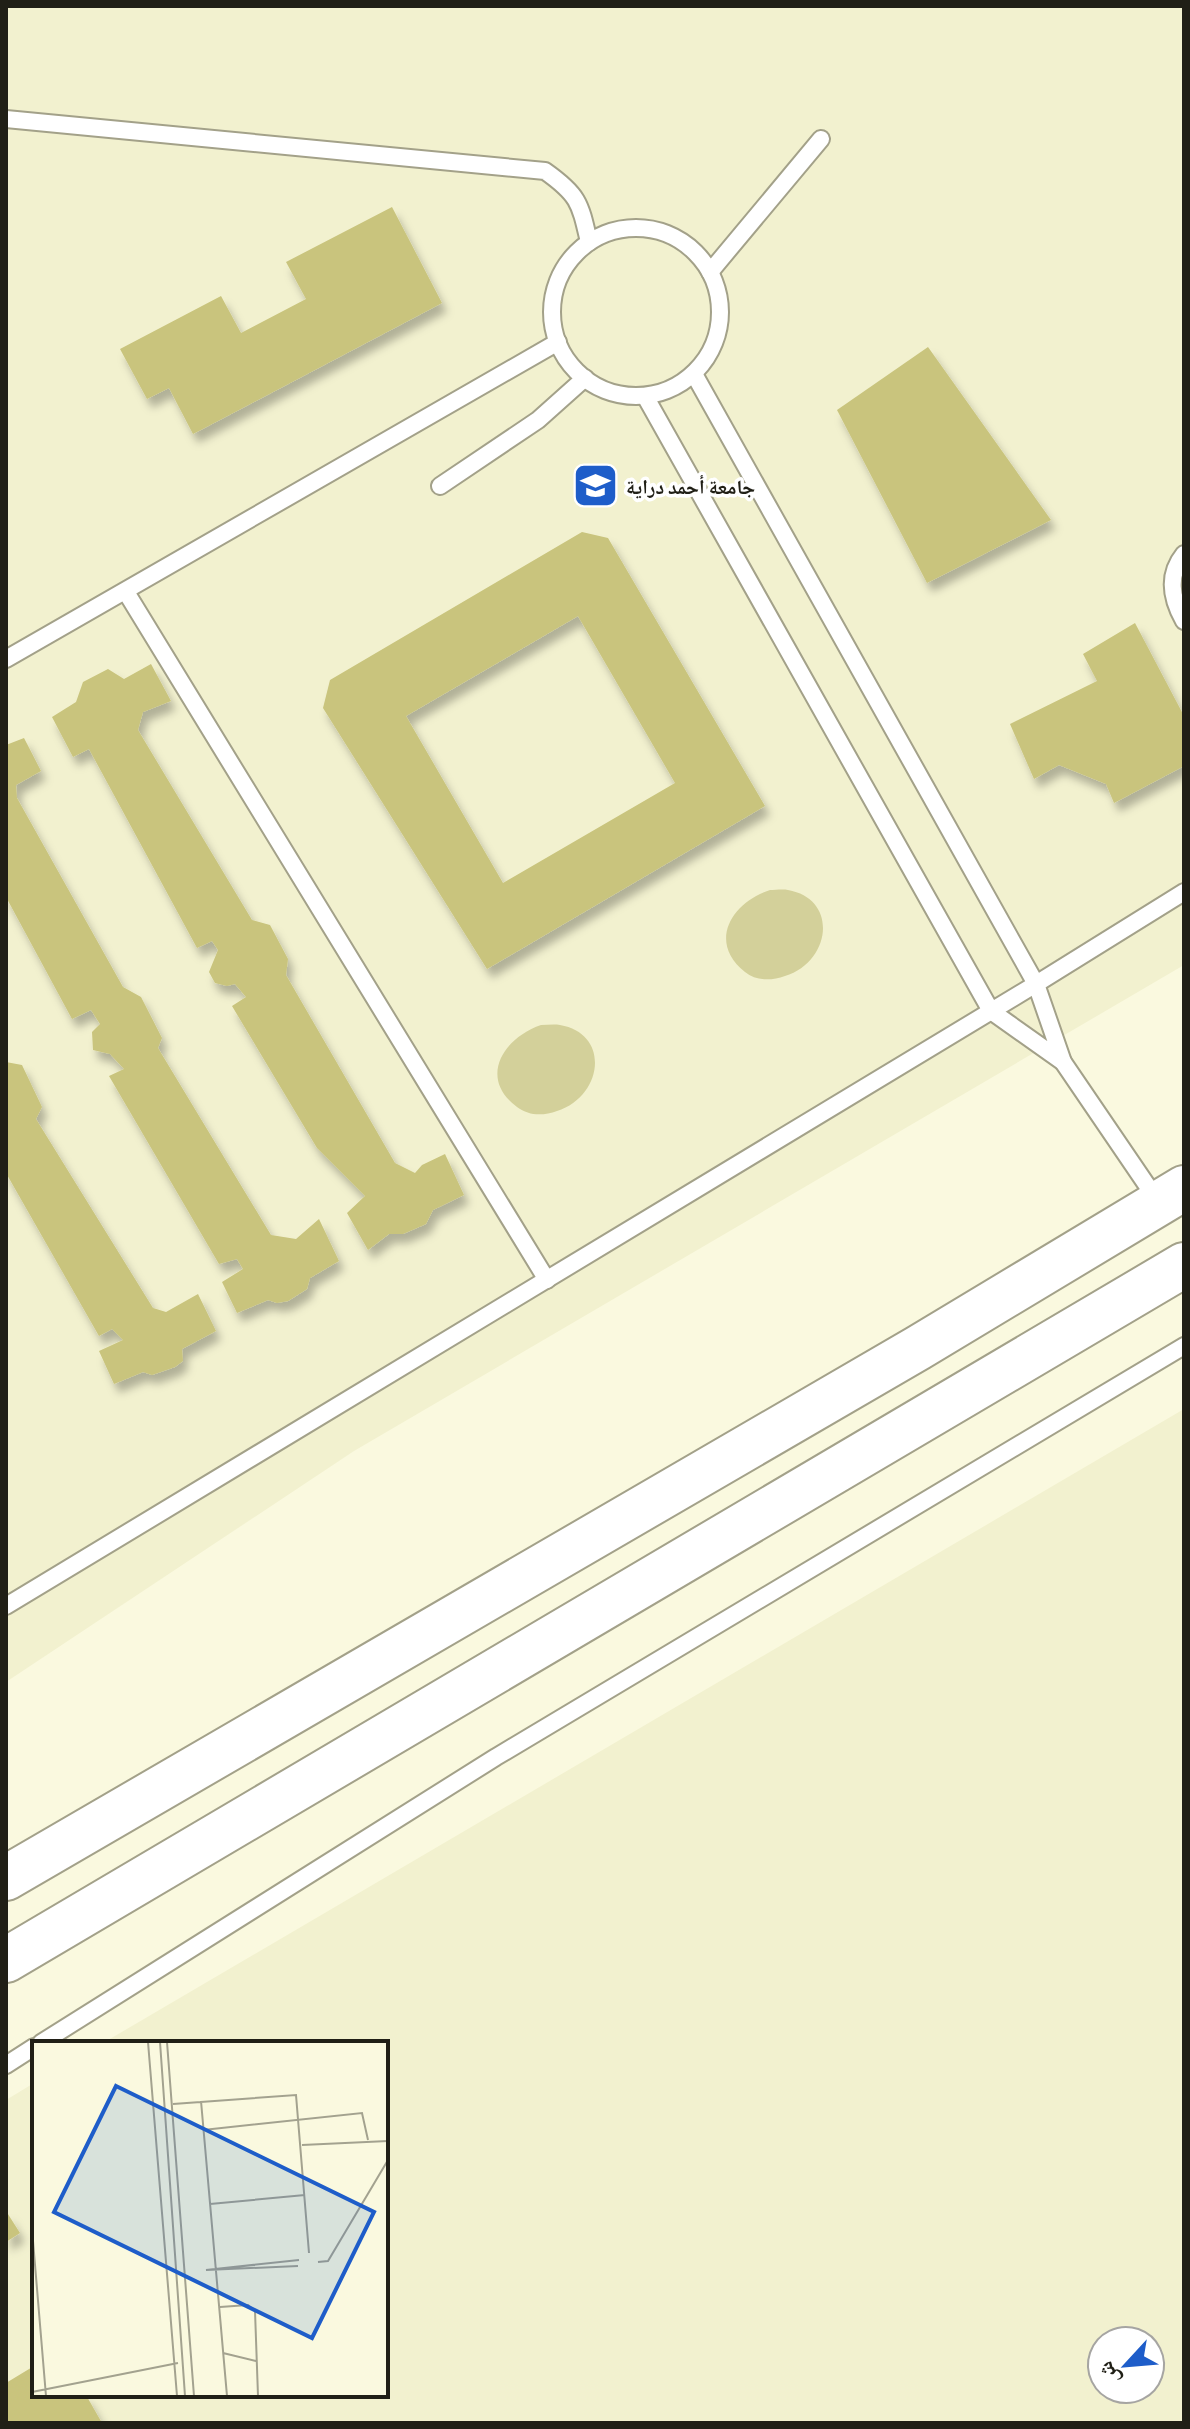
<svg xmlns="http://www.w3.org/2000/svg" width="1190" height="2429" viewBox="0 0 1190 2429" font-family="Barlow,'Noto Naskh Arabic',sans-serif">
<defs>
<filter id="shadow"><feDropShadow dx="5" dy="9" stdDeviation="4" flood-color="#0004"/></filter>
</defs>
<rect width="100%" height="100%" fill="#faf9df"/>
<g fill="#f2f1cf" fill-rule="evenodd">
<path d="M 6,6 L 1184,6 L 1184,965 L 354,1451 L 6,1682 Z"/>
<path d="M 1184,1409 L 1184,2423 L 6,2423 L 6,2100 L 34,2083 L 34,2395 L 386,2395 L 386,2043 L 103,2043 ZM 1102,2341 L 1150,2341 L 1150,2389 L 1102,2389 Z"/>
</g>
<g fill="#d3d09a">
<path d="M 770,890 C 775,890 783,889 788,890 C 839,899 831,962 785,976 C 771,981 756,981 745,972 C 707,942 732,902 770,890 Z"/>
<path d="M 541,1025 C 547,1025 554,1024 560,1025 C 611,1034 603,1096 557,1111 C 543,1116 529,1116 517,1107 C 478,1078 503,1038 541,1025 Z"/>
</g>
<g fill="#c9c47d" fill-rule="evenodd" filter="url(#shadow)">
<path d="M 392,207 L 442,303 L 193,434 L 169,388 L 147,399 L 120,349 L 221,296 L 241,333 L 306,299 L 286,262 Z"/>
<path d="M 928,347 L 1051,520 L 927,583 L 837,410 Z"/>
<path d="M 582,532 L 608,538 L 765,806 L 487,969 L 323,708 L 330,680 ZM 578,616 L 675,783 L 503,883 L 406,716 Z"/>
<path d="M 1135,623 L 1184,716 L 1184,766 L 1114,803 L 1106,784 L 1059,765 L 1034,779 L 1010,724 L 1097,681 L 1083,654 Z"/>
<path d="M 151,664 L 171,701 L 143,712 L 138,730 L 252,920 L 270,925 L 288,959 L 286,975 L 395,1163 L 415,1173 L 422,1165 L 445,1154 L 464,1195 L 433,1210 L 426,1224 L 403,1234 L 389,1234 L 368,1250 L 347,1213 L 365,1196 L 317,1148 L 232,1006 L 246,997 L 235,984 L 227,986 L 215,983 L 209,972 L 218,950 L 212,941 L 197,948 L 89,749 L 73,757 L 52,717 L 76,702 L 83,682 L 108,669 L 124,679 Z"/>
<path d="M 24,738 L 41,771 L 16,785 L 17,798 L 123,987 L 141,997 L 162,1038 L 158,1048 L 271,1235 L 296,1239 L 319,1219 L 339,1261 L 310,1278 L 307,1289 L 288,1301 L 277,1303 L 268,1300 L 237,1313 L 222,1282 L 243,1269 L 237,1259 L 219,1264 L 109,1076 L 124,1069 L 110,1054 L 93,1050 L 92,1032 L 100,1024 L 91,1010 L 72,1019 L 6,897 L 6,745 Z"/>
<path d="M 6,1062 L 22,1065 L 42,1107 L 36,1119 L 153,1308 L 166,1312 L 198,1294 L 216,1331 L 182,1349 L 183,1361 L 175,1367 L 152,1375 L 143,1372 L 114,1384 L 99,1351 L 123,1340 L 112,1329 L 99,1336 L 6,1173 Z"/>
<path d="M 6,2211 L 20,2233 L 6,2242 Z"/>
<path d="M 34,2366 L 34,2395 L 86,2395 L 102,2423 L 6,2423 L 6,2383 Z"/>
</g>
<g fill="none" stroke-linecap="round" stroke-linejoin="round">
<defs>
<g id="lane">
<path d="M 6,119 L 545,171 C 579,195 580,203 589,242"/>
<circle cx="636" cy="312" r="84"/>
<path d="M 710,272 L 821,139"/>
<path d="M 645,396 L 991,1011 L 1063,1062 L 1036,984 L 694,374"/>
<path d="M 440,486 L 538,420 L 585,378"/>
<path d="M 1184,554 C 1167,575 1171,598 1184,621"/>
<path d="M 126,592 L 547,1280"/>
<path d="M 6,659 L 558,342"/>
<path d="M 1063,1062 L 1159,1203"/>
<path d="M 6,1606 L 1036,984 L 1184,892"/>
<path d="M 41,2043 L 496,1757 L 1184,1346"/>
<path d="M 6,2065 L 34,2047"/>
</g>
<g id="primary">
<path d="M 6,1878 L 918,1348 L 1184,1188"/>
<path d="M 6,1960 L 1184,1265"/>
</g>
</defs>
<use href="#lane" stroke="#a3a189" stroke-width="20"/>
<use href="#primary" stroke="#a3a189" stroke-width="48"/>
<use href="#lane" stroke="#fff" stroke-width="16"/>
<use href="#primary" stroke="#fff" stroke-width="44"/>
</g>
<defs>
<symbol id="university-square" viewBox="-11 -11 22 22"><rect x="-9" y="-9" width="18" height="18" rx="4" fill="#1e5dc9" stroke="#fff"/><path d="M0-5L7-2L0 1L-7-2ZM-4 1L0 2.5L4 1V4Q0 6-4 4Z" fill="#fff"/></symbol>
</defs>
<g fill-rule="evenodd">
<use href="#university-square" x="570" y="460" width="51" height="51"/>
</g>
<g text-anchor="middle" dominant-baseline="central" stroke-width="7" stroke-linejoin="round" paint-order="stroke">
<g font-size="20" font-weight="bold" fill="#201f16" stroke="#fff" text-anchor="start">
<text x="626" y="486">جامعة أحمد دراية</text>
</g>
</g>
<g transform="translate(32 2041)">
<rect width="356" height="356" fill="#faf9df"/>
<path fill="none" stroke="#a3a28f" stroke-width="2" d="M 116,1 L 145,355M 128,1 L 153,355M 135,1 L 162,355M 169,60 L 195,355M 141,63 L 264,54 L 277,212M 171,89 L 330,72 L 336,99M 270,104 L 356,100M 178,163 L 273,154M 0,188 L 14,355M 286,221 L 296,220 L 356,119M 266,225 L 174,229 L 267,219M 188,266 L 216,264 L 223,270 L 226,355M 191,312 L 224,320M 0,351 L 146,322"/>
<path fill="#1e5dc9" fill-opacity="0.15" stroke="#1e5dc9" stroke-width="4" d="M 84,45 L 342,171 L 280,297 L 22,171 Z"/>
<rect width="356" height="356" fill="none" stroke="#201f16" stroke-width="4"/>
</g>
<rect width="1190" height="2429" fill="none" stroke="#201f16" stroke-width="16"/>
<g transform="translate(1126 2365) rotate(244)"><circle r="38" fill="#ffffff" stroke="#a6a5a2" stroke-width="2"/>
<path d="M0-6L14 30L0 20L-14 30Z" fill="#1e5dc9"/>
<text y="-12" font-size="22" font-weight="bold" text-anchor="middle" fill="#201f16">ش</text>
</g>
</svg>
